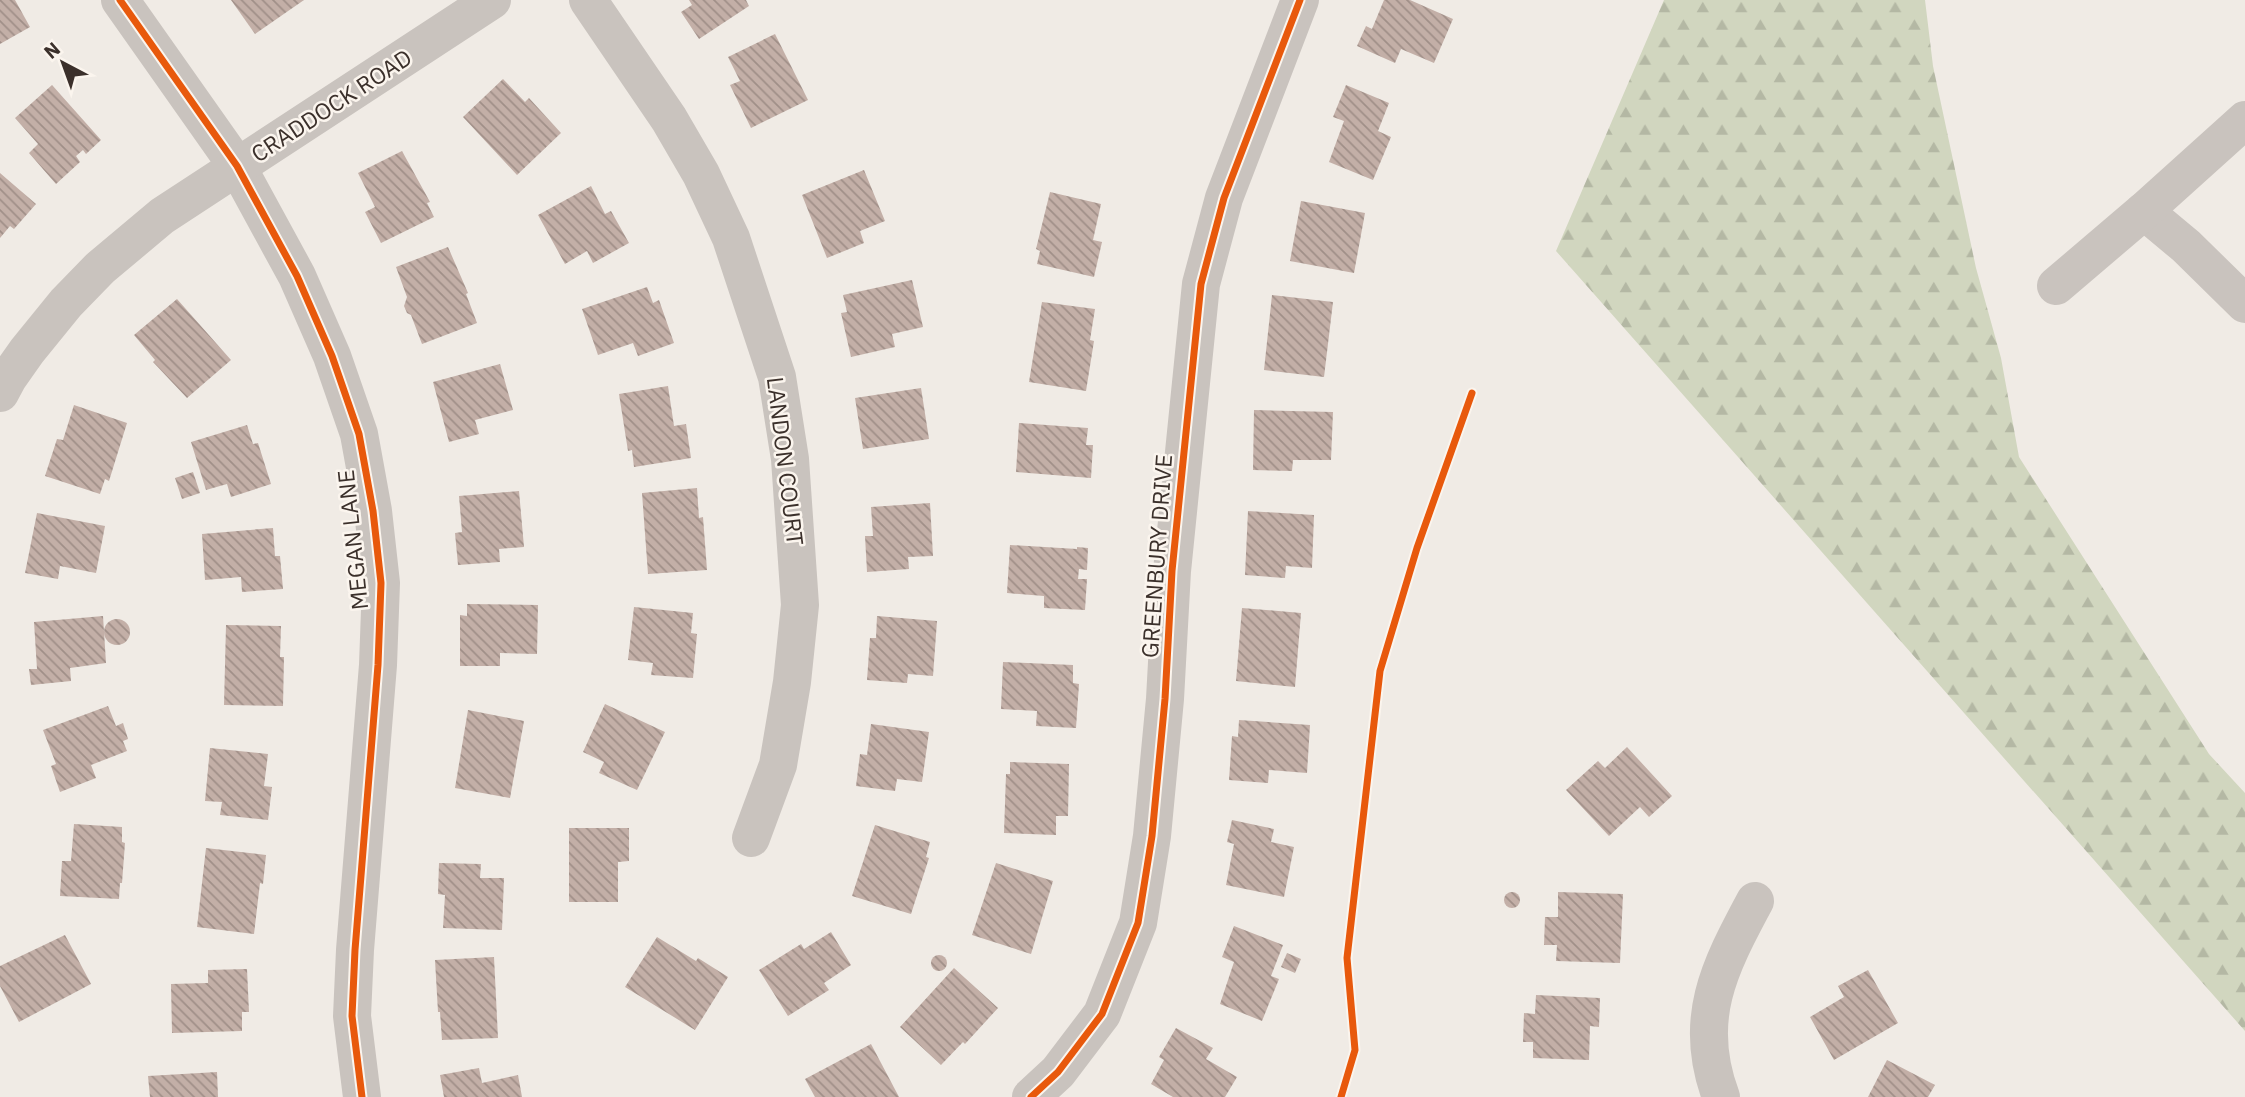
<svg xmlns="http://www.w3.org/2000/svg" width="2245" height="1097" viewBox="0 0 2245 1097" font-family="'IBM Plex Sans',sans-serif">
<defs>
<pattern id="forest-firs" width="22" height="20" patternUnits="userSpaceOnUse" patternTransform="scale(1.75)"><rect width="22" height="20" fill="#d1d6bf"/><path d="M5 1l3.5 6h-7zM16 11l3.5 6h-7z" fill="#b4b8a4"/></pattern>
<pattern id="building-back-hatch" width="6" height="6" patternUnits="userSpaceOnUse" patternTransform="scale(1.75)"><rect width="6" height="6" fill="#c3afa7"/><path d="M-1 5l2 2M0 0l6 6M5-1l2 2" fill="none" stroke="#a08f88"/></pattern>
</defs>
<rect width="100%" height="100%" fill="#f0ebe5"/>
<path fill="url(#forest-firs)" d="M 1664,0 L 1925,0 L 1933,66 L 1976,268 L 2001,358 L 2019,457 L 2209,754 L 2245,793 L 2245,1031 L 1556,251 Z"/>
<g fill="url(#building-back-hatch)">
<path d="M 0,0 L 15,0 L 30,27 L 0,44 Z"/>
<path d="M 231,0 L 304,0 L 255,34 Z"/>
<path d="M 689,0 L 746,0 L 749,6 L 699,39 L 681,12 L 692,5 Z"/>
<path d="M 1384,0 L 1410,0 L 1453,19 L 1434,63 L 1401,49 L 1395,63 L 1357,46 L 1366,26 L 1372,29 Z"/>
<path d="M 775,34 L 808,100 L 751,128 L 730,85 L 740,81 L 728,57 Z"/>
<path d="M 503,79 L 525,102 L 529,98 L 561,133 L 517,175 L 463,117 Z"/>
<path d="M 52,85 L 101,140 L 86,154 L 83,150 L 76,156 L 80,162 L 56,184 L 29,153 L 38,144 L 15,118 Z"/>
<path d="M 1346,85 L 1389,103 L 1378,131 L 1391,137 L 1373,180 L 1329,162 L 1344,121 L 1333,117 Z"/>
<path d="M 402,151 L 430,202 L 427,203 L 434,217 L 381,243 L 365,212 L 375,207 L 358,173 Z"/>
<path d="M 864,170 L 885,221 L 860,231 L 864,243 L 827,258 L 802,195 Z"/>
<path d="M 0,173 L 36,204 L 14,229 L 10,226 L 0,238 Z"/>
<path d="M 591,186 L 605,214 L 611,211 L 629,243 L 593,263 L 587,251 L 565,264 L 538,215 Z"/>
<path d="M 1050,192 L 1101,204 L 1093,240 L 1102,242 L 1094,277 L 1037,264 L 1040,251 L 1036,249 Z"/>
<path d="M 1301,201 L 1365,213 L 1354,273 L 1290,261 Z"/>
<path d="M 448,247 L 468,293 L 466,294 L 477,323 L 422,344 L 411,315 L 407,313 L 404,306 L 407,297 L 396,267 Z"/>
<path d="M 912,280 L 923,327 L 892,334 L 895,347 L 851,357 L 841,313 L 847,312 L 843,295 Z"/>
<path d="M 647,287 L 653,303 L 659,300 L 674,343 L 638,356 L 633,343 L 598,355 L 582,309 Z"/>
<path d="M 1272,295 L 1333,302 L 1324,377 L 1264,370 Z"/>
<path d="M 177,299 L 231,360 L 187,398 L 153,362 L 155,360 L 134,335 Z"/>
<path d="M 1042,302 L 1095,309 L 1090,340 L 1094,341 L 1086,391 L 1029,382 Z"/>
<path d="M 500,364 L 513,410 L 475,420 L 479,434 L 449,442 L 433,382 Z"/>
<path d="M 668,386 L 674,426 L 686,424 L 691,458 L 634,467 L 632,450 L 628,451 L 619,394 Z"/>
<path d="M 921,388 L 929,439 L 863,449 L 855,398 Z"/>
<path d="M 74,405 L 127,423 L 109,481 L 105,479 L 100,494 L 45,476 L 57,439 L 63,440 Z"/>
<path d="M 1254,410 L 1333,412 L 1331,460 L 1293,460 L 1292,471 L 1253,470 Z"/>
<path d="M 1019,423 L 1088,428 L 1086,445 L 1093,445 L 1091,478 L 1016,472 Z"/>
<path d="M 247,425 L 253,444 L 258,443 L 271,484 L 231,497 L 227,484 L 206,490 L 191,442 Z"/>
<path d="M 193,472 L 200,493 L 182,499 L 175,478 Z"/>
<path d="M 697,488 L 699,518 L 703,517 L 707,570 L 648,574 L 642,493 Z"/>
<path d="M 519,491 L 524,547 L 499,549 L 500,562 L 458,565 L 455,533 L 462,532 L 459,496 Z"/>
<path d="M 930,503 L 933,556 L 908,557 L 909,569 L 867,572 L 865,536 L 873,536 L 871,507 Z"/>
<path d="M 1248,511 L 1314,515 L 1312,568 L 1286,566 L 1285,578 L 1245,575 Z"/>
<path d="M 37,513 L 105,526 L 96,573 L 60,566 L 58,579 L 25,573 Z"/>
<path d="M 273,528 L 275,556 L 280,556 L 283,589 L 242,592 L 241,577 L 205,580 L 202,534 Z"/>
<path d="M 1010,545 L 1077,549 L 1077,547 L 1088,548 L 1087,570 L 1079,569 L 1078,579 L 1087,579 L 1085,610 L 1044,608 L 1044,596 L 1007,593 Z"/>
<path d="M 467,604 L 538,605 L 537,654 L 500,653 L 500,666 L 460,666 L 460,615 L 467,616 Z"/>
<path d="M 634,607 L 693,613 L 691,633 L 697,634 L 693,678 L 651,675 L 653,663 L 628,660 Z"/>
<path d="M 1242,608 L 1301,613 L 1295,687 L 1236,681 Z"/>
<path d="M 103,616 L 106,663 L 70,668 L 71,681 L 31,685 L 29,669 L 37,669 L 34,622 Z"/>
<path d="M 877,616 L 937,621 L 933,676 L 908,674 L 907,683 L 867,680 L 870,638 L 876,638 Z"/>
<circle cx="117" cy="632" r="13"/>
<path d="M 226,625 L 281,626 L 280,657 L 284,657 L 283,706 L 224,705 Z"/>
<path d="M 1003,662 L 1073,665 L 1073,683 L 1079,684 L 1076,728 L 1036,726 L 1037,711 L 1001,709 Z"/>
<path d="M 605,704 L 665,732 L 637,790 L 599,773 L 604,762 L 583,752 Z"/>
<path d="M 108,706 L 116,726 L 123,723 L 128,739 L 123,741 L 127,751 L 91,765 L 96,778 L 60,792 L 51,766 L 56,764 L 43,730 Z"/>
<path d="M 468,710 L 524,721 L 510,798 L 455,788 Z"/>
<path d="M 1239,720 L 1310,725 L 1307,773 L 1269,770 L 1268,783 L 1229,780 L 1232,736 L 1238,737 Z"/>
<path d="M 871,724 L 929,732 L 922,782 L 897,779 L 895,791 L 856,786 L 860,754 L 867,755 Z"/>
<path d="M 1627,747 L 1672,796 L 1649,817 L 1640,807 L 1609,836 L 1566,790 L 1598,761 L 1605,768 Z"/>
<path d="M 210,748 L 268,754 L 264,786 L 272,787 L 268,820 L 220,815 L 222,802 L 205,801 Z"/>
<path d="M 1010,762 L 1069,764 L 1068,816 L 1056,816 L 1056,835 L 1004,833 L 1006,774 L 1010,774 Z"/>
<path d="M 1232,820 L 1274,829 L 1271,842 L 1294,847 L 1284,897 L 1226,885 L 1234,844 L 1227,842 Z"/>
<path d="M 74,824 L 122,827 L 122,842 L 125,843 L 122,883 L 120,883 L 119,899 L 60,896 L 62,861 L 71,861 Z"/>
<path d="M 875,825 L 930,842 L 926,857 L 929,858 L 911,914 L 852,896 Z"/>
<path d="M 569,828 L 629,828 L 629,861 L 618,862 L 618,902 L 569,902 Z"/>
<path d="M 206,848 L 266,855 L 263,884 L 260,883 L 254,934 L 197,927 Z"/>
<path d="M 439,863 L 481,864 L 480,878 L 504,878 L 502,930 L 443,928 L 445,895 L 438,894 Z"/>
<path d="M 996,863 L 1053,881 L 1031,954 L 972,935 Z"/>
<path d="M 1558,892 L 1623,894 L 1620,963 L 1556,961 L 1557,945 L 1544,945 L 1545,917 L 1558,917 Z"/>
<circle cx="1512" cy="900" r="8"/>
<path d="M 1234,926 L 1283,945 L 1271,976 L 1279,979 L 1262,1021 L 1220,1004 L 1234,962 L 1222,957 Z"/>
<path d="M 831,932 L 851,965 L 824,983 L 829,990 L 788,1016 L 759,970 L 801,944 L 804,949 Z"/>
<path d="M 65,935 L 91,984 L 19,1022 L 0,986 L 0,966 Z"/>
<path d="M 657,937 L 696,961 L 698,958 L 728,977 L 695,1030 L 625,987 Z"/>
<path d="M 1287,953 L 1301,959 L 1295,973 L 1281,967 Z"/>
<circle cx="939" cy="963" r="8"/>
<path d="M 494,957 L 498,1038 L 442,1040 L 440,1012 L 438,1012 L 435,960 Z"/>
<path d="M 954,968 L 998,1008 L 965,1044 L 963,1042 L 941,1065 L 900,1027 Z"/>
<path d="M 247,969 L 249,1012 L 242,1012 L 242,1031 L 172,1033 L 171,984 L 208,983 L 208,970 Z"/>
<path d="M 1868,970 L 1898,1023 L 1834,1060 L 1810,1017 L 1844,997 L 1838,986 Z"/>
<path d="M 1536,995 L 1600,998 L 1599,1027 L 1590,1026 L 1589,1060 L 1533,1058 L 1533,1042 L 1523,1042 L 1524,1013 L 1535,1014 Z"/>
<path d="M 1176,1028 L 1213,1048 L 1206,1059 L 1237,1077 L 1225,1097 L 1173,1097 L 1151,1084 L 1164,1060 L 1159,1057 Z"/>
<path d="M 871,1044 L 899,1097 L 815,1097 L 805,1079 Z"/>
<path d="M 1887,1060 L 1935,1085 L 1928,1097 L 1868,1097 Z"/>
<path d="M 479,1068 L 482,1083 L 518,1075 L 522,1097 L 444,1097 L 440,1075 Z"/>
<path d="M 217,1072 L 218,1097 L 150,1097 L 148,1076 Z"/>
</g>
<g fill="none" stroke-linecap="round" stroke-linejoin="round">
<g stroke="#c9c3be" stroke-width="38">
<path d="M 120,0 L 237,166 L 297,276 L 332,356 L 359,434 L 373,511 L 381,583 L 378,665 L 355,950 L 352,1016 L 362,1097"/>
<path d="M 588,0 L 669,119 L 701,174 L 731,238 L 777,377 L 790,459 L 800,605 L 792,682 L 778,765 L 751,838"/>
<path d="M 2144,211 L 2186,246 L 2245,304"/>
<path d="M 2056,286 L 2144,211 L 2245,120"/>
<path d="M 0,393 L 8,378 L 27,351 L 66,303 L 100,268 L 162,216 L 492,0"/>
<path d="M 1031,1097 L 1058,1072 L 1102,1014 L 1138,923 L 1152,836 L 1165,699 L 1172,571 L 1201,284 L 1224,198 L 1300,0"/>
<path d="M 1721,1097 C 1692,1020 1719,968 1755,901"/>
</g>
<defs>
<g id="cycleway">
<path d="M 120,0 L 237,166 L 297,276 L 332,356 L 359,434 L 373,511 L 381,583 L 378,665 L 355,950 L 352,1016 L 362,1097"/>
<path d="M 1031,1097 L 1058,1072 L 1102,1014 L 1138,923 L 1152,836 L 1165,699 L 1172,571 L 1201,284 L 1224,198 L 1300,0"/>
<path d="M 1341,1097 L 1355,1050 L 1347,958 L 1380,671 L 1417,548 L 1472,393"/>
</g>
</defs>
<use href="#cycleway" stroke="#fbf5ee" stroke-width="11"/>
<use href="#cycleway" stroke="#e8590c" stroke-width="7"/>
</g>
<g text-anchor="middle" dominant-baseline="central" stroke-width="5" stroke-linejoin="round" paint-order="stroke">
<g font-size="23" fill="#3b302b" stroke="#fbf5ee">
<text transform="translate(331 105) rotate(-33)">CRADDOCK ROAD</text>
<text transform="translate(786 461) rotate(83)">LANDON COURT</text>
<text transform="translate(352 540) rotate(-96)">MEGAN LANE</text>
<text transform="translate(1156 556) rotate(-86)">GREENBURY DRIVE</text>
</g>
</g>
<g transform="translate(63 63) rotate(319)" stroke="#fbf5ee" stroke-width="5" paint-order="stroke">
<path d="M0-5L12 26L0 18L-12 26Z" fill="#3b302b"/>
<text y="-10" font-size="19" font-weight="bold" text-anchor="middle" fill="#3b302b">N</text>
</g>
</svg>
